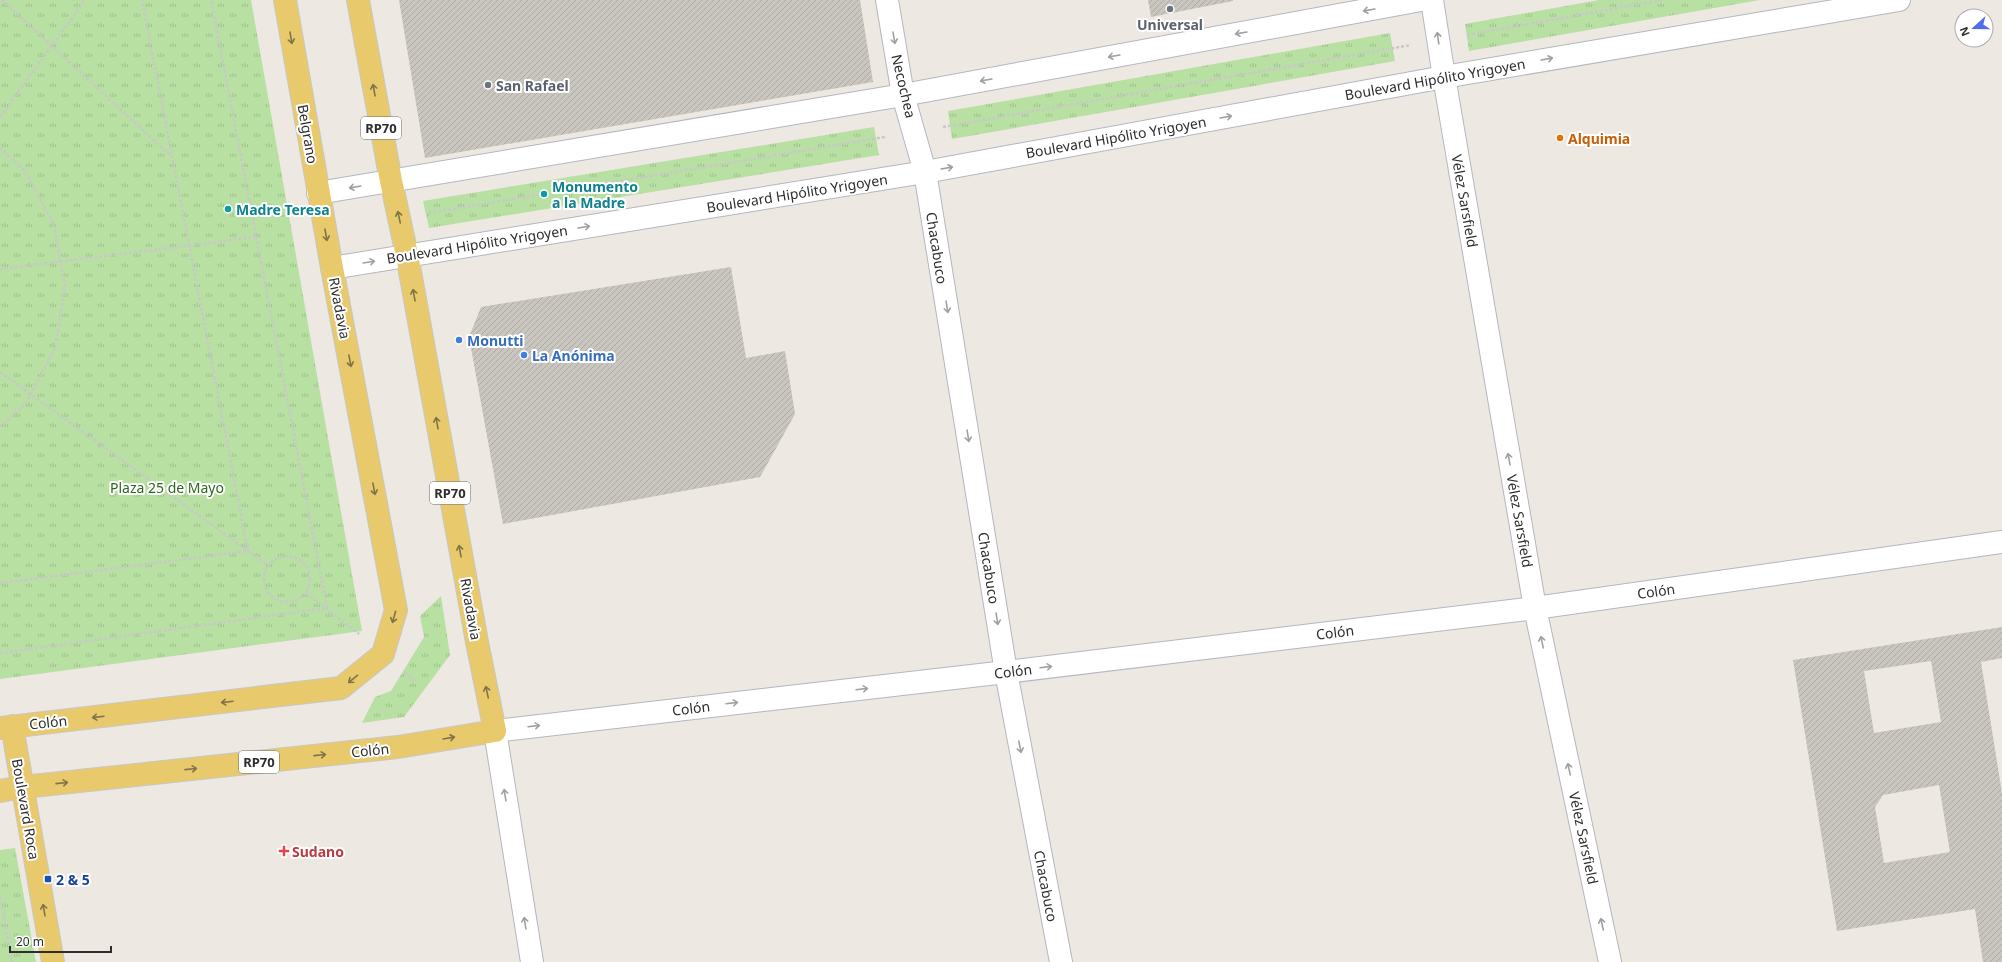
<svg xmlns="http://www.w3.org/2000/svg" width="2002" height="962" viewBox="0 0 2002 962" font-family="'Noto Sans',sans-serif">
<defs>
<pattern id="grass-tufts" width="24" height="20" patternUnits="userSpaceOnUse"><rect width="24" height="20" fill="#b8e0a2"/><path d="M3 7l-1-3M5 7V3M7 7l1-3M15 17l-1-3M17 17v-4M19 17l1-3" fill="none" stroke="#9ec08c"/></pattern>
<pattern id="building-hatch" width="6" height="6" patternUnits="userSpaceOnUse"><rect width="6" height="6" fill="#c9c6bf"/><path d="M-1 1l2-2M0 6l6-6M5 7l2-2" fill="none" stroke="#adaaa4"/></pattern>
</defs>
<rect width="100%" height="100%" fill="#ede8e1"/>
<g fill="url(#grass-tufts)">
<path d="M 0,0 L 251,0 L 362,631 L 0,679 Z"/>
<path d="M 1599,0 L 1760,0 L 1469,51 L 1465,24 Z"/>
<path d="M 1390,33 L 1395,61 L 952,139 L 948,111 Z"/>
<path d="M 874,127 L 879,155 L 429,228 L 423,201 Z"/>
<path d="M 441,596 L 450,655 L 404,717 L 362,723 L 375,697 L 391,691 L 424,637 L 420,616 Z"/>
<path d="M 15,848 L 36,962 L 0,962 L 0,850 Z"/>
</g>
<g fill="url(#building-hatch)" fill-rule="evenodd">
<path d="M 399,0 L 860,0 L 873,82 L 425,158 Z"/>
<path d="M 1148,0 L 1233,0 L 1233,1 L 1151,17 Z"/>
<path d="M 731,267 L 746,358 L 785,351 L 795,414 L 760,477 L 503,524 L 469,337 L 481,307 Z"/>
<path d="M 2002,627 L 2002,658 L 1981,662 L 2002,793 L 2002,962 L 1983,962 L 1975,909 L 1837,931 L 1793,660 ZM 1931,661 L 1941,722 L 1874,733 L 1864,671 ZM 1939,785 L 1950,852 L 1884,863 L 1875,807 L 1883,795 Z"/>
</g>
<g fill="none" stroke-linecap="round" stroke-linejoin="round">
<defs>
<g id="street">
<path d="M 887,0 L 903,95 L 925,172 L 1006,672 L 1061,962"/>
<path d="M 1432,0 L 1444,77 L 1535,608 L 1610,962"/>
<path d="M 532,962 L 495,731 L 1006,672 L 1535,608 L 2002,542"/>
</g>
<g id="secondary">
<path d="M 318,193 L 903,95 L 1421,0"/>
<path d="M 332,268 L 925,172 L 1444,77 L 1899,0"/>
</g>
<g id="primary">
<path d="M 12,726 L 53,962"/>
<path d="M 0,728 L 341,688 L 383,654 L 396,610 L 332,268 L 285,0"/>
<path d="M 0,791 L 23,787 L 398,747 L 495,731 L 477,642 L 407,255 L 391,181 L 358,0"/>
</g>
</defs>
<use href="#street" stroke="#b4b7bf" stroke-width="24"/>
<use href="#secondary" stroke="#b4b7bf" stroke-width="24"/>
<use href="#primary" stroke="#c8c8c8" stroke-width="24"/>
<g stroke="#c8c8c8" stroke-width="2.5" stroke-dasharray="3 2" stroke-linecap="butt">
<path d="M 2,0 L 172,157"/>
<path d="M 1467,35 L 1663,0"/>
<path d="M 0,117 L 85,0"/>
<path d="M 943,127 L 1411,45"/>
<path d="M 0,148 L 25,171 L 54,225 L 65,287 L 55,348 L 26,403 L 0,427"/>
<path d="M 428,213 L 885,137"/>
<path d="M 0,269 L 256,237"/>
<path d="M 0,372 L 269,566"/>
<circle cx="287" cy="579" r="23"/>
<path d="M 0,583 L 248,551 L 142,0"/>
<path d="M 306,593 L 359,634"/>
<path d="M 0,653 L 327,608 L 211,0"/>
<path d="M 405,672 L 415,681"/>
<path d="M 0,897 L 12,962"/>
</g>
<use href="#street" stroke="#fff" stroke-width="22"/>
<use href="#secondary" stroke="#fff" stroke-width="22"/>
<use href="#primary" stroke="#e8c96c" stroke-width="22"/>
</g>
<defs><path id="oneway-shaft" d="M-6 0H5M1.5-3L5.5 0L1.5 3" fill="none" stroke-width="1.6" stroke-linecap="round" stroke-linejoin="round"/></defs>
<g stroke="#a0a0a0">
<use href="#oneway-shaft" transform="translate(1369 10) rotate(170)"/>
<use href="#oneway-shaft" transform="translate(1241 33) rotate(170)"/>
<use href="#oneway-shaft" transform="translate(894 38) rotate(80)"/>
<use href="#oneway-shaft" transform="translate(1438 38) rotate(-98)"/>
<use href="#oneway-shaft" transform="translate(1114 56) rotate(170)"/>
<use href="#oneway-shaft" transform="translate(1547 59) rotate(-10)"/>
<use href="#oneway-shaft" transform="translate(986 80) rotate(170)"/>
<use href="#oneway-shaft" transform="translate(1226 117) rotate(-10)"/>
<use href="#oneway-shaft" transform="translate(947 168) rotate(-10)"/>
<use href="#oneway-shaft" transform="translate(355 187) rotate(170)"/>
<use href="#oneway-shaft" transform="translate(584 227) rotate(-9)"/>
<use href="#oneway-shaft" transform="translate(369 262) rotate(-9)"/>
<use href="#oneway-shaft" transform="translate(947 307) rotate(81)"/>
<use href="#oneway-shaft" transform="translate(968 436) rotate(81)"/>
<use href="#oneway-shaft" transform="translate(1509 459) rotate(-100)"/>
<use href="#oneway-shaft" transform="translate(997 619) rotate(81)"/>
<use href="#oneway-shaft" transform="translate(1542 642) rotate(-102)"/>
<use href="#oneway-shaft" transform="translate(1046 667) rotate(-7)"/>
<use href="#oneway-shaft" transform="translate(862 689) rotate(-7)"/>
<use href="#oneway-shaft" transform="translate(732 703) rotate(-7)"/>
<use href="#oneway-shaft" transform="translate(534 726) rotate(-7)"/>
<use href="#oneway-shaft" transform="translate(1020 747) rotate(79)"/>
<use href="#oneway-shaft" transform="translate(1569 769) rotate(-102)"/>
<use href="#oneway-shaft" transform="translate(505 795) rotate(-99)"/>
<use href="#oneway-shaft" transform="translate(525 923) rotate(-99)"/>
<use href="#oneway-shaft" transform="translate(1602 924) rotate(-102)"/>
</g>
<g stroke="#817349">
<use href="#oneway-shaft" transform="translate(291 38) rotate(80)"/>
<use href="#oneway-shaft" transform="translate(374 90) rotate(-100)"/>
<use href="#oneway-shaft" transform="translate(399 217) rotate(-102)"/>
<use href="#oneway-shaft" transform="translate(326 235) rotate(80)"/>
<use href="#oneway-shaft" transform="translate(414 295) rotate(-100)"/>
<use href="#oneway-shaft" transform="translate(350 361) rotate(79)"/>
<use href="#oneway-shaft" transform="translate(437 423) rotate(-100)"/>
<use href="#oneway-shaft" transform="translate(374 489) rotate(79)"/>
<use href="#oneway-shaft" transform="translate(460 551) rotate(-100)"/>
<use href="#oneway-shaft" transform="translate(394 617) rotate(106)"/>
<use href="#oneway-shaft" transform="translate(353 679) rotate(141)"/>
<use href="#oneway-shaft" transform="translate(487 692) rotate(-102)"/>
<use href="#oneway-shaft" transform="translate(227 702) rotate(173)"/>
<use href="#oneway-shaft" transform="translate(98 717) rotate(173)"/>
<use href="#oneway-shaft" transform="translate(449 738) rotate(-10)"/>
<use href="#oneway-shaft" transform="translate(320 755) rotate(-6)"/>
<use href="#oneway-shaft" transform="translate(191 769) rotate(-6)"/>
<use href="#oneway-shaft" transform="translate(62 783) rotate(-6)"/>
<use href="#oneway-shaft" transform="translate(44 910) rotate(-100)"/>
</g>
<g fill="#6b7280" stroke="#fff" stroke-width="1.5">
<circle cx="1170" cy="9" r="4"/>
<circle cx="488" cy="85" r="4"/>
</g>
<circle fill="#e8710a" stroke="#fff" stroke-width="1.5" cx="1560" cy="138" r="4"/>
<g fill="#0f9aa8" stroke="#fff" stroke-width="1.5">
<circle cx="544" cy="194" r="4"/>
<circle cx="228" cy="209" r="4"/>
</g>
<g fill="#3f7fe0" stroke="#fff" stroke-width="1.5">
<circle cx="459" cy="340" r="4"/>
<circle cx="524" cy="355" r="4"/>
</g>
<path fill="#e0444e" stroke="#fff" stroke-width="1.5" d="M282 845h4v4h4v4h-4v4h-4v-4h-4v-4h4z"/>
<rect fill="#1a4fb4" stroke="#fff" stroke-width="1.5" x="44" y="875" width="8" height="8" rx="2"/>
<g text-anchor="middle" dominant-baseline="central" stroke-width="4" stroke-linejoin="round" paint-order="stroke">
<g fill="#fff" stroke="#6c6c6c" stroke-width="1">
<rect x="361" y="117" width="40" height="22" rx="3"/>
<rect x="430" y="482" width="40" height="22" rx="3"/>
<rect x="239" y="751" width="40" height="22" rx="3"/>
</g>
<g font-size="13" font-weight="bold" fill="#2d2d2d">
<text x="381" y="128">RP70</text>
<text x="450" y="493">RP70</text>
<text x="259" y="762">RP70</text>
</g>
<g font-size="14" font-weight="bold" fill="#5b616d" stroke="#fff">
<text x="1170" y="24">Universal</text>
<text x="496" y="85" text-anchor="start">San Rafael</text>
</g>
<g font-size="14" fill="#2d2d2d" stroke="#fff">
<text transform="translate(1435 79) rotate(-10)">Boulevard Hipólito Yrigoyen</text>
<text transform="translate(904 86) rotate(77)">Necochea</text>
<text transform="translate(308 134) rotate(80)">Belgrano</text>
<text transform="translate(1116 137) rotate(-10)">Boulevard Hipólito Yrigoyen</text>
<text transform="translate(797 193) rotate(-9)">Boulevard Hipólito Yrigoyen</text>
<text transform="translate(1465 201) rotate(80)">Vélez Sarsfield</text>
<text transform="translate(477 244) rotate(-9)">Boulevard Hipólito Yrigoyen</text>
<text transform="translate(937 248) rotate(81)">Chacabuco</text>
<text transform="translate(340 308) rotate(79)">Rivadavia</text>
<text transform="translate(1520 521) rotate(80)">Vélez Sarsfield</text>
<text transform="translate(989 568) rotate(81)">Chacabuco</text>
<text transform="translate(1656 591) rotate(-8)">Colón</text>
<text transform="translate(471 609) rotate(80)">Rivadavia</text>
<text transform="translate(1335 632) rotate(-7)">Colón</text>
<text transform="translate(1013 671) rotate(-7)">Colón</text>
<text transform="translate(691 708) rotate(-7)">Colón</text>
<text transform="translate(48 722) rotate(-6)">Colón</text>
<text transform="translate(370 750) rotate(-6)">Colón</text>
<text transform="translate(26 809) rotate(80)">Boulevard Roca</text>
<text transform="translate(1584 838) rotate(78)">Vélez Sarsfield</text>
<text transform="translate(1046 886) rotate(79)">Chacabuco</text>
</g>
<g font-size="14" font-weight="bold" fill="#c56008" stroke="#fff" text-anchor="start">
<text x="1568" y="138">Alquimia</text>
</g>
<g font-size="14" font-weight="bold" fill="#0d838f" stroke="#fff" text-anchor="start">
<text x="552" y="186">Monumento<tspan x="552" dy="16">a la Madre</tspan></text>
<text x="236" y="209">Madre Teresa</text>
</g>
<g font-size="14" font-weight="bold" fill="#366cbe" stroke="#fff" text-anchor="start">
<text x="467" y="340">Monutti</text>
<text x="532" y="355">La Anónima</text>
</g>
<g font-size="14" fill="#306721" stroke="#fff">
<text x="167" y="487">Plaza 25 de Mayo</text>
</g>
<g font-size="14" font-weight="bold" fill="#be3a42" stroke="#fff" text-anchor="start">
<text x="292" y="851">Sudano</text>
</g>
<g font-size="14" font-weight="bold" fill="#164399" stroke="#fff" text-anchor="start">
<text x="56" y="879">2 &amp; 5</text>
</g>
</g>
<g transform="translate(1974 28) rotate(249)"><circle r="19" fill="#ffffff" stroke="#ababab"/>
<path d="M0-3L7 15L0 10L-7 15Z" fill="#4e6eee"/>
<text y="-6" font-size="11" font-weight="bold" text-anchor="middle" fill="#2d2d2d">N</text>
</g>
<path d="M10 946v6h101v-6" fill="none" stroke="#2d2d2d" stroke-width="2"/>
<text x="16" y="946" font-size="12" fill="#2d2d2d" stroke="#ffffff" stroke-width="3" paint-order="stroke">20 m</text>
</svg>
